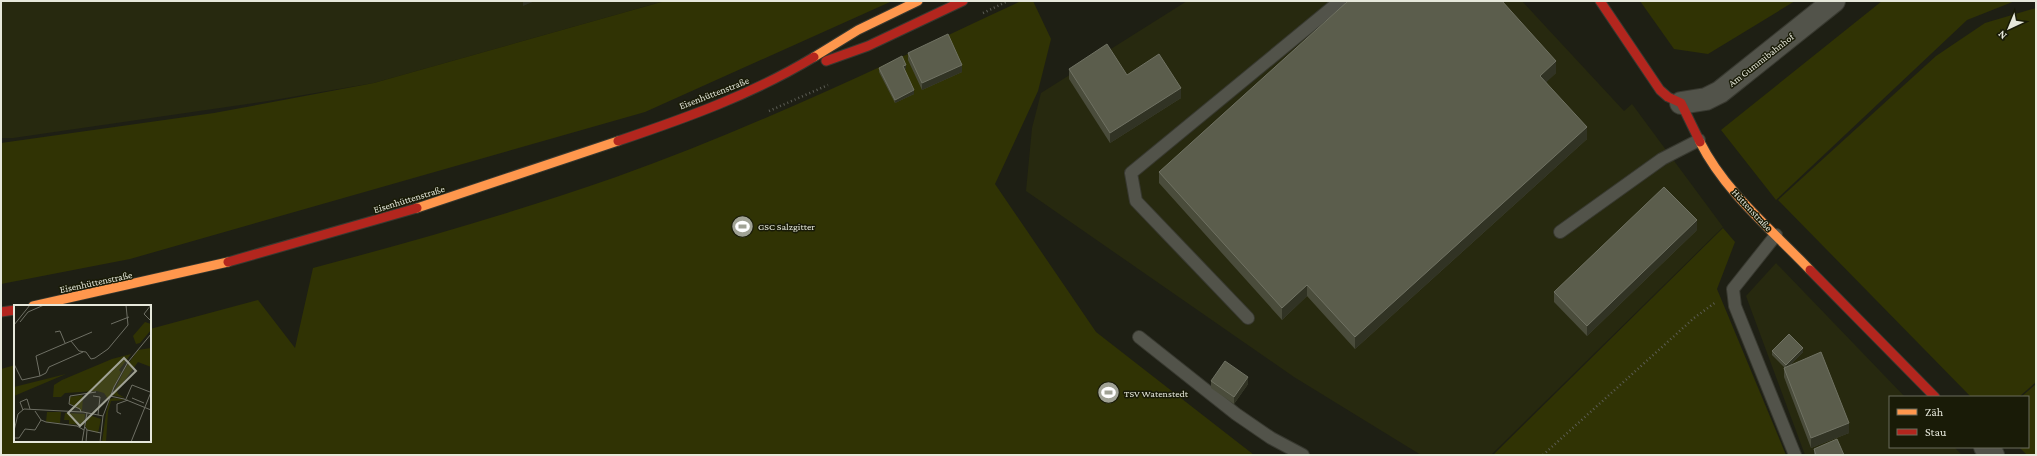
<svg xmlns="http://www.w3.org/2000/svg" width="2037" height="456" viewBox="0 0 2037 456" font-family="'Crimson Pro',serif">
<rect width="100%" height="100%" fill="#1e1f14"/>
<g fill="#27290f">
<path d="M 1,1 L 665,1 L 374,83 L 268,101 L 13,138 L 1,138 Z"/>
<path d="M 1187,1 L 1522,1 L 1624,111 L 1632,104 L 1723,227 L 1491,455 L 1421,455 L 1294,377 L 1026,191 L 1032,128 L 1041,93 Z"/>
<path d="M 1776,263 L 1905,397 L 1890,397 L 1890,447 L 1954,447 L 1962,455 L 1805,455 L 1746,296 Z"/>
</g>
<g fill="#303304">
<path d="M 665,1 L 890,2 L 645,112 L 130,259 L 1,284 L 1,143 L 214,113 L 374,83 Z"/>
<path d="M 1021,1 L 1033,1 L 1051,39 L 1038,91 L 995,184 L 1096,332 L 1254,455 L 1,455 L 1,369 L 15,365 L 15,441 L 150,441 L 150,329 L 258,300 L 295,348 L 313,268 C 415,241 516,212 616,177 C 754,128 888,63 1021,1 Z"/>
<path d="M 1640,1 L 1795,1 L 1708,54 L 1674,49 Z"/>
<path d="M 1882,1 L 2015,1 L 1967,20 L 1776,200 L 1721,130 Z"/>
<path d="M 2036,8 L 2036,382 L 2019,397 L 1971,397 L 1778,200 L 1936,56 L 1985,23 Z"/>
<path d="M 1723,228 L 1735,242 L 1717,289 L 1786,455 L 1493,455 Z"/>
<path d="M 2036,384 L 2036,455 L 2027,455 L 2019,447 L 2028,447 L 2028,397 L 2021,397 Z"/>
</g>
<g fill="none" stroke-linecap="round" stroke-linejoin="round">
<defs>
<g id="lane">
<path d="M 1560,232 L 1662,159 L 1699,140"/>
<path d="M 1776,235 L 1733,289 L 1735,306 L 1795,455"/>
<path d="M 1248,318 L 1136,201 L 1131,173 L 1340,1"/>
<path d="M 1139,337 L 1236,414 L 1271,438 L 1303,455"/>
</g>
<g id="street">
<path d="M 1681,103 L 1706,99 L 1720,92 L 1834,1"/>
<path d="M 1985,447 L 1993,455"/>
</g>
<g id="slow">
<path d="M 814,57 L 858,30 L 918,1"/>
<path d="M 1700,142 C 1725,192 1772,230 1810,270"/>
<path d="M 417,208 L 618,141"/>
<path d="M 33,306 L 228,262"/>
</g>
<g id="jam">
<path d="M 1600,1 L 1660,90 L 1668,97 L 1681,103 L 1700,142"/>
<path d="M 826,61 L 868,46 L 963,1"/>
<path d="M 618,141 C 686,118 753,94 814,57"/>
<path d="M 228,262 L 417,208"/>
<path d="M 1810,270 L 1935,397"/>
<path d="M 1,312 L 15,310"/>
</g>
</defs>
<use href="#lane" stroke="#383930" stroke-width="14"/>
<use href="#street" stroke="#383930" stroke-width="24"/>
<use href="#slow" stroke="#383930" stroke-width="11"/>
<use href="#jam" stroke="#383930" stroke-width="11"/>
<g stroke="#5c5d55" stroke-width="2.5" stroke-dasharray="1 3" stroke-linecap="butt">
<path d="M 983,13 L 1008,1"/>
<path d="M 769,111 L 828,85"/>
<path d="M 1543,455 L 1694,318 L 1716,302"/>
</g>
<use href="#lane" stroke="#52534a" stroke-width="12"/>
<use href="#street" stroke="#52534a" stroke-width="22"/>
<use href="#slow" stroke="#ff974d" stroke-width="9"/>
<use href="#jam" stroke="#b3261e" stroke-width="9"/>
</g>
<g fill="#4a4c3b">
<path d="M 908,53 L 962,72 L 922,90 L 908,60 Z"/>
<path d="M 879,68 L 906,69 L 904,69 L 914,94 L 895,103 L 879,72 Z"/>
<path d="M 1069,69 L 1127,75 L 1181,98 L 1110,143 L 1069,79 Z"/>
<path d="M 1556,73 L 1546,82 L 1587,139 L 1355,349 L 1307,296 L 1282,320 L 1159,183 L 1159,172 Z"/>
<path d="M 1697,230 L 1587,336 L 1554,302 L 1554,292 Z"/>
<path d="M 1772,351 L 1803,352 L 1790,365 L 1849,433 L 1811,448 L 1784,377 L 1784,367 L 1772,355 Z"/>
<path d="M 1211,381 L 1248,384 L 1234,404 L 1211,388 Z"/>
<path d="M 1814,449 L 1844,455 L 1814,455 Z"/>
</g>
<g fill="#313324">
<path d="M 523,1 L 535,1 L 523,6 Z"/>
<path d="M 1556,61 L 1556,73 L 1540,88 L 1540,76 Z"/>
<path d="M 906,65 L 906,69 L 903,70 L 903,66 Z"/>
<path d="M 962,65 L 962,72 L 922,90 L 922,83 Z"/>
<path d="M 1181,88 L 1181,98 L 1110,143 L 1110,133 Z"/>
<path d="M 914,90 L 914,94 L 895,103 L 895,100 Z"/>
<path d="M 1587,127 L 1587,139 L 1355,349 L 1355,337 Z"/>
<path d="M 1697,220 L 1697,230 L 1587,336 L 1587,326 Z"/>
<path d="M 1307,285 L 1307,296 L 1282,320 L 1282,308 Z"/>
<path d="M 1803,348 L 1803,352 L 1786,369 L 1786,365 Z"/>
<path d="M 1248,377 L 1248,384 L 1234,404 L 1234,397 Z"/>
<path d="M 1849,423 L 1849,433 L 1811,448 L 1811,438 Z"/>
</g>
<g fill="#5b5d4c" stroke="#707263">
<path d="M 1348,1 L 1502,1 L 1556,61 L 1540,76 L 1587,127 L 1355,337 L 1307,285 L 1282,308 L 1159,172 Z"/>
<path d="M 948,34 L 962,65 L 922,83 L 908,53 Z"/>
<path d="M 1107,44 L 1127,75 L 1159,54 L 1181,88 L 1110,133 L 1069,69 Z"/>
<path d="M 902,56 L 906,65 L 903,66 L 914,90 L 895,100 L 879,68 Z"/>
<path d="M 1664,187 L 1697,220 L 1587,326 L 1554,292 Z"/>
<path d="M 1789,334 L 1803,348 L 1786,365 L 1772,351 Z"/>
<path d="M 1821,352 L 1849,423 L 1811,438 L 1784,368 Z"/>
<path d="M 1225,361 L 1248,377 L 1234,397 L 1211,381 Z"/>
<path d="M 1837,439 L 1844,455 L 1816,455 L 1814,449 Z"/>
</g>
<defs>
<symbol id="stadium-disc" viewBox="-11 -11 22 22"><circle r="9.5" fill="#a0a295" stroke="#191b07"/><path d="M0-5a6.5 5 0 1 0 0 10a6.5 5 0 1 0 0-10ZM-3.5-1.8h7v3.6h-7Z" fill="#fff"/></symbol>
</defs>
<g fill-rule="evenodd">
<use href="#stadium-disc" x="730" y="214" width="25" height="25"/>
<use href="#stadium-disc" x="1096" y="380" width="25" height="25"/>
</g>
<g text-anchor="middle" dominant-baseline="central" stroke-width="3" stroke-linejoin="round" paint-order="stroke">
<g font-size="10" fill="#e6e8db" stroke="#191b07">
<text transform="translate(1761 60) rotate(-38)">Am Gummibahnhof</text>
<text transform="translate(714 93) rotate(-21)">Eisenhüttenstraße</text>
<text transform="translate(409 199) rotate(-17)">Eisenhüttenstraße</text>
<text transform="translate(1752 210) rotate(47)">Hüttenstraße</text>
<text transform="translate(96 282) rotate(-12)">Eisenhüttenstraße</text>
</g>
<g font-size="10" fill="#e6e8db" stroke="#191b07" text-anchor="start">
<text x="758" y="226">GSC Salzgitter</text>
<text x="1124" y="393">TSV Watenstedt</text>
</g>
</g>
<g transform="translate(14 305)">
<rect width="137" height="137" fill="#1e1f14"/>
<path d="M 131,17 L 137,19 L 137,25 L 126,38 L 122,39 L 119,31 ZM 137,43 L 137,62 L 124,57 L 103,86 L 104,89 L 111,93 L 98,90 L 112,62 L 124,45 ZM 117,49 L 105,65 L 107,67 L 94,94 L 90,88 L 83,86 L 51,88 L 47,92 L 39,92 L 40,80 L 48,75 L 98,54 ZM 52,69 L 0,91 L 0,82 ZM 68,90 L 69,92 L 68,106 L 55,98 L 56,92 ZM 100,93 L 112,95 L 97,96 L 94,107 L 92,137 L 88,137 L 92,108 L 96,94 ZM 33,107 L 47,107 L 46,118 L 32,117 ZM 51,108 L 71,109 L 70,120 L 55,119 L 55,115 L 50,115 ZM 75,110 L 87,114 L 84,128 L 74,125 L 71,121 Z" fill="#303304"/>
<path fill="none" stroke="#6e6f64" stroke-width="1" d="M 137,0 L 130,9 L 137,16M 6,17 L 14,7 L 30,0M 97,19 L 115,12M 0,20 L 16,0M 41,27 L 46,26 L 51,38M 57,36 L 78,27M 0,59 L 8,75 L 26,71 L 22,51 L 57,36 L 65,46 L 72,47 L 77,54 L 81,53 L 94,44 L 114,20 L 112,0M 26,71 L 32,68 L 35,62 L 69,47M 79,91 L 86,92 L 84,110M 96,91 L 110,94 L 137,105M 118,93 L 130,98M 112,94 L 118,80 L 136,87M 9,105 L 6,97 L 13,94 L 16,104M 21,106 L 27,115 L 32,117 L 63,121 L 70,125M 67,107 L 66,104 L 55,99 L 56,91 L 82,87M 107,109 L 103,107 L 103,99 L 114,95M 71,122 L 73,125 L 87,128M 0,126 L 4,109 L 10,104 L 69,107 L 89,111M 0,133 L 5,133 L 11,124 L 21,125 L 27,115M 68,137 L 73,108M 72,137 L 73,125M 86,137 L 89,111 L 100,82 L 114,57 L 137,29M 117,137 L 137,87"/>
<path fill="#a0a295" fill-opacity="0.15" stroke="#a0a295" stroke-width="2" d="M 110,53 L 122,66 L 66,121 L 54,108 Z"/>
<rect width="137" height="137" fill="none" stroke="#e6e8db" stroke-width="2"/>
</g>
<rect width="2037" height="456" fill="none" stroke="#e6e8db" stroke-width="4"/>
<rect x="1889" y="396" width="140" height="52" fill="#191b07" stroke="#6b6d5c"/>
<rect x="1897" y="409" width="20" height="6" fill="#ff974d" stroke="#6b6d5c"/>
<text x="1925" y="416" font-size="12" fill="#e6e8db">Zäh</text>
<rect x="1897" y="429" width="20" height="6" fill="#b3261e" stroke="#6b6d5c"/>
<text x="1925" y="436" font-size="12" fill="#e6e8db">Stau</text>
<g transform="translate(2009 28) rotate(224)" stroke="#191b07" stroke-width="3" paint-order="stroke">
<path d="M0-3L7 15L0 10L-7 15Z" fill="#e6e8db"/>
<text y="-6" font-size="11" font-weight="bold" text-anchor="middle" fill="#e6e8db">N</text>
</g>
</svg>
